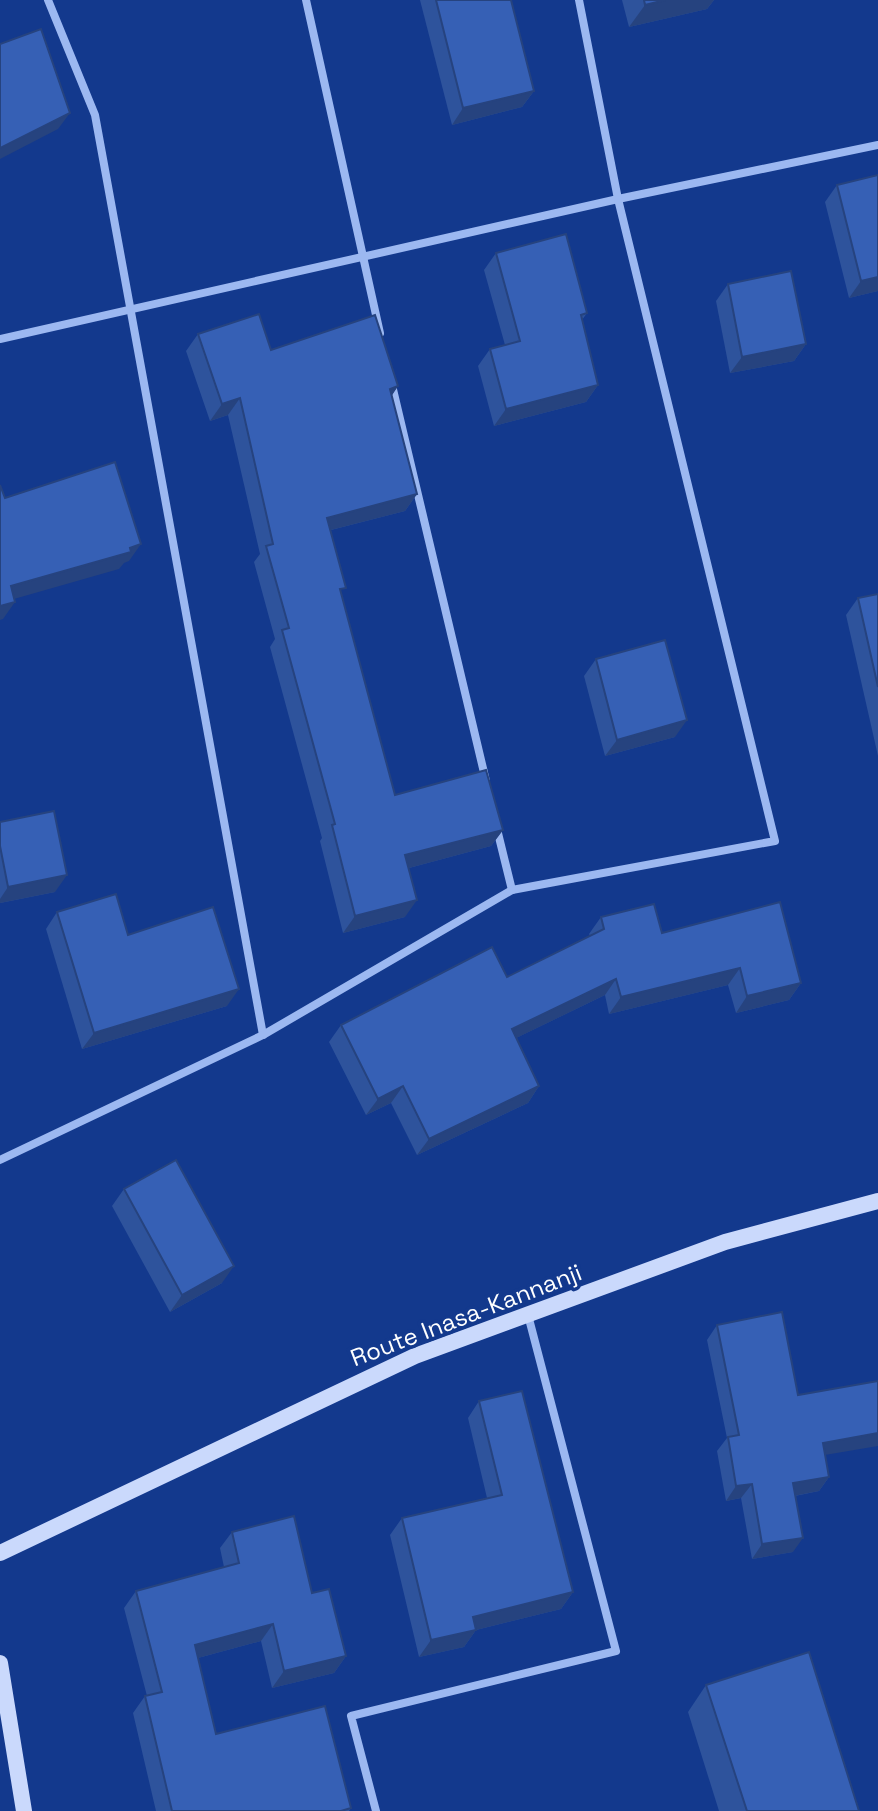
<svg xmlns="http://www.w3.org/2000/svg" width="878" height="1811" viewBox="0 0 878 1811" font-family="'Space Grotesk',sans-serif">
<rect width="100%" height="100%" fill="#13398d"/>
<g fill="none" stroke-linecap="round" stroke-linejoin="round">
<g stroke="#9cb8f1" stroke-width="8">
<path d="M 48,0 L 95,115 L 263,1035"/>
<path d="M 306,0 L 380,333"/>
<path d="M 0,339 L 618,199 L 878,145"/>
<path d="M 391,381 L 486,781"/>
<path d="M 496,825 L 512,890"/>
<path d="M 0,1160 L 263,1035 L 512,890 L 775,841 L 618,199 L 579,0"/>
<path d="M 376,1811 L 351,1716 L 616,1651 L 528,1315"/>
</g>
<g stroke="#cad9fc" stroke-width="16">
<path d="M 0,1553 L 415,1356 L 725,1242 L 878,1201"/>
<path d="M 0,1663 L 24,1811"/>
</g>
</g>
<g fill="#2e539c">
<path d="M 420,0 L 511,0 L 534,91 L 522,107 L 452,125 Z"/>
<path d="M 622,0 L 714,0 L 707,9 L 629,27 Z"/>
<path d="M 878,175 L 878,291 L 849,298 L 825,202 L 837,185 Z"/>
<path d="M 496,253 L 587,313 L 582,320 L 598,385 L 586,402 L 494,426 L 478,366 L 490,349 L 505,345 L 484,270 Z"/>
<path d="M 728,284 L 806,344 L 794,361 L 730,373 L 716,301 Z"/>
<path d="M 198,334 L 271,350 L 398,386 L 391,396 L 417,494 L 405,511 L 331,530 L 341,594 L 395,795 L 503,830 L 491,846 L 409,868 L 405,917 L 343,933 L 320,841 L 322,838 L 270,647 L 275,639 L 254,562 L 260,554 L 228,415 L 210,421 L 186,351 Z"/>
<path d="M 878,594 L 878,756 L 846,615 L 858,598 Z"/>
<path d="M 596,659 L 675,737 L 605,756 L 584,676 Z"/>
<path d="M 0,822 L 55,892 L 0,903 Z"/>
<path d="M 57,912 L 128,935 L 227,1006 L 82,1049 L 46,929 Z"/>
<path d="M 601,917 L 662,933 L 801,983 L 789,1000 L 736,1013 L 728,985 L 609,1014 L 605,995 L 516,1038 L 539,1086 L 528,1103 L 417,1155 L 391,1103 L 366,1115 L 329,1042 L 341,1025 L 507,977 L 590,936 L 589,934 Z"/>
<path d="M 124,1189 L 222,1283 L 170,1312 L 112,1206 Z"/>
<path d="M 717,1325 L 798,1395 L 825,1455 L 829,1477 L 819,1491 L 795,1496 L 793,1552 L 752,1559 L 741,1498 L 726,1501 L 717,1451 L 727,1438 L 707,1340 Z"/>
<path d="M 479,1401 L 573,1592 L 561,1609 L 476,1630 L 464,1647 L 419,1657 L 390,1535 L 402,1518 L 487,1498 L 468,1418 Z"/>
<path d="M 232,1532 L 312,1593 L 346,1656 L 334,1673 L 272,1688 L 261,1641 L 198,1658 L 216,1734 L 351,1808 L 349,1811 L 156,1811 L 133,1713 L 145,1696 L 147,1696 L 124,1608 L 136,1591 L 224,1567 L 220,1548 Z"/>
<path d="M 706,1685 L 859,1811 L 719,1811 L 688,1712 Z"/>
</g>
<g fill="#26437f">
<path d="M 665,0 L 714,0 L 707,9 L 629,27 L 645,5 Z"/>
<path d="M 534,91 L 522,107 L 452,125 L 463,108 Z"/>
<path d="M 70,113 L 58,129 L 0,159 L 0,148 Z"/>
<path d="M 878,277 L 878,291 L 849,298 L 861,281 Z"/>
<path d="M 806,344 L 794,361 L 730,373 L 742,357 Z"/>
<path d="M 598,385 L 586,402 L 494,426 L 506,409 Z"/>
<path d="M 398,386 L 387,403 L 390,389 Z"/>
<path d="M 240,398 L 228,415 L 210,421 L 222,404 Z"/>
<path d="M 417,494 L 405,511 L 315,534 L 327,518 Z"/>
<path d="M 141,544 L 129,561 L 124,563 L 119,569 L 0,603 L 11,586 Z"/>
<path d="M 15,602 L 3,619 L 0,620 L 0,606 Z"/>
<path d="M 687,720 L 675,737 L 605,756 L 617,740 Z"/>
<path d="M 503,830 L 491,846 L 394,872 L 405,855 Z"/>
<path d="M 67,875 L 55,892 L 0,903 L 0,899 L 8,887 Z"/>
<path d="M 417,900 L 405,917 L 343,933 L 355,916 Z"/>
<path d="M 740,968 L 728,985 L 609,1014 L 621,997 Z"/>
<path d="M 616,979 L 605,995 L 500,1046 L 512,1029 Z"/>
<path d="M 801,983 L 789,1000 L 736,1013 L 747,996 Z"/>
<path d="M 239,989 L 227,1006 L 82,1049 L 94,1033 Z"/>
<path d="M 403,1086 L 391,1103 L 366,1115 L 378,1099 Z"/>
<path d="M 539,1086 L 528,1103 L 417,1155 L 429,1139 Z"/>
<path d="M 234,1266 L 222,1283 L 170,1312 L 182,1295 Z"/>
<path d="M 878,1433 L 878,1446 L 813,1457 L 823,1443 Z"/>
<path d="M 829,1477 L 819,1491 L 783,1498 L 793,1483 Z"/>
<path d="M 752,1484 L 741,1498 L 726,1501 L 736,1486 Z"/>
<path d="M 803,1538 L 793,1552 L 752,1559 L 762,1544 Z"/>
<path d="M 573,1592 L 561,1609 L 476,1630 L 464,1647 L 419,1657 L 431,1640 L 473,1617 Z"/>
<path d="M 273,1624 L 261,1641 L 183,1662 L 195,1645 Z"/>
<path d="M 346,1656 L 334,1673 L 272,1688 L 284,1671 Z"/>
</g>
<g fill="#3660b5" stroke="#26437f" stroke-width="2">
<path d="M 436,0 L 511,0 L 534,91 L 463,108 Z"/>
<path d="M 644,0 L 665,0 L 645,5 Z"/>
<path d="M 41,29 L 70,113 L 0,148 L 0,44 Z"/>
<path d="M 878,175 L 878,277 L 861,281 L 837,185 Z"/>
<path d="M 566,234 L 587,313 L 581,315 L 598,385 L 506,409 L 490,349 L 520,341 L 496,253 Z"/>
<path d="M 791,271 L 806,344 L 742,357 L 728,284 Z"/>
<path d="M 259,314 L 271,350 L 375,315 L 398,386 L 390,389 L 417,494 L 327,518 L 346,588 L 340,589 L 395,795 L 486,770 L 503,830 L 405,855 L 417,900 L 355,916 L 332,825 L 335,824 L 282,630 L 289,628 L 266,546 L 273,544 L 240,398 L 222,404 L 198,334 Z"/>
<path d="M 115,462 L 141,544 L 130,548 L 131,552 L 11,586 L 15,602 L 0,606 L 0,485 L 5,498 Z"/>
<path d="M 878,594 L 878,687 L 858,598 Z"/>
<path d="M 665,640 L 687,720 L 617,740 L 596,659 Z"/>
<path d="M 54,811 L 67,875 L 8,887 L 0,846 L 0,822 Z"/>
<path d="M 116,894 L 128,935 L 213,907 L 239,989 L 94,1033 L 57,912 Z"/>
<path d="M 780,902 L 801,983 L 747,996 L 740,968 L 621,997 L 616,979 L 512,1029 L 539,1086 L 429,1139 L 403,1086 L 378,1099 L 341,1025 L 492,947 L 507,977 L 604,929 L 601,917 L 654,904 L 662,933 Z"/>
<path d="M 176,1160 L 234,1266 L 182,1295 L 124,1189 Z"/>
<path d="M 782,1312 L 798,1395 L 878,1381 L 878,1433 L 823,1443 L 829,1477 L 793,1483 L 803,1538 L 762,1544 L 752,1484 L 736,1486 L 728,1437 L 739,1435 L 717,1325 Z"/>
<path d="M 522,1391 L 573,1592 L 473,1617 L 476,1630 L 431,1640 L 402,1518 L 502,1495 L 479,1401 Z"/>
<path d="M 294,1516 L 312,1593 L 329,1589 L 346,1656 L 284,1671 L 273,1624 L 195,1645 L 216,1734 L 325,1706 L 351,1808 L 341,1811 L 172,1811 L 145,1696 L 162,1692 L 136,1591 L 239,1563 L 232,1532 Z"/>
<path d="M 809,1652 L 859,1811 L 747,1811 L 706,1685 Z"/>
</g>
<g text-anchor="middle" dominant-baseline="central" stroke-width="7" stroke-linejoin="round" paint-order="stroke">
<g font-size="24" fill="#fff" stroke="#13398d">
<text transform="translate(466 1315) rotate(-21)">Route Inasa-Kannanji</text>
</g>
</g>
</svg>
